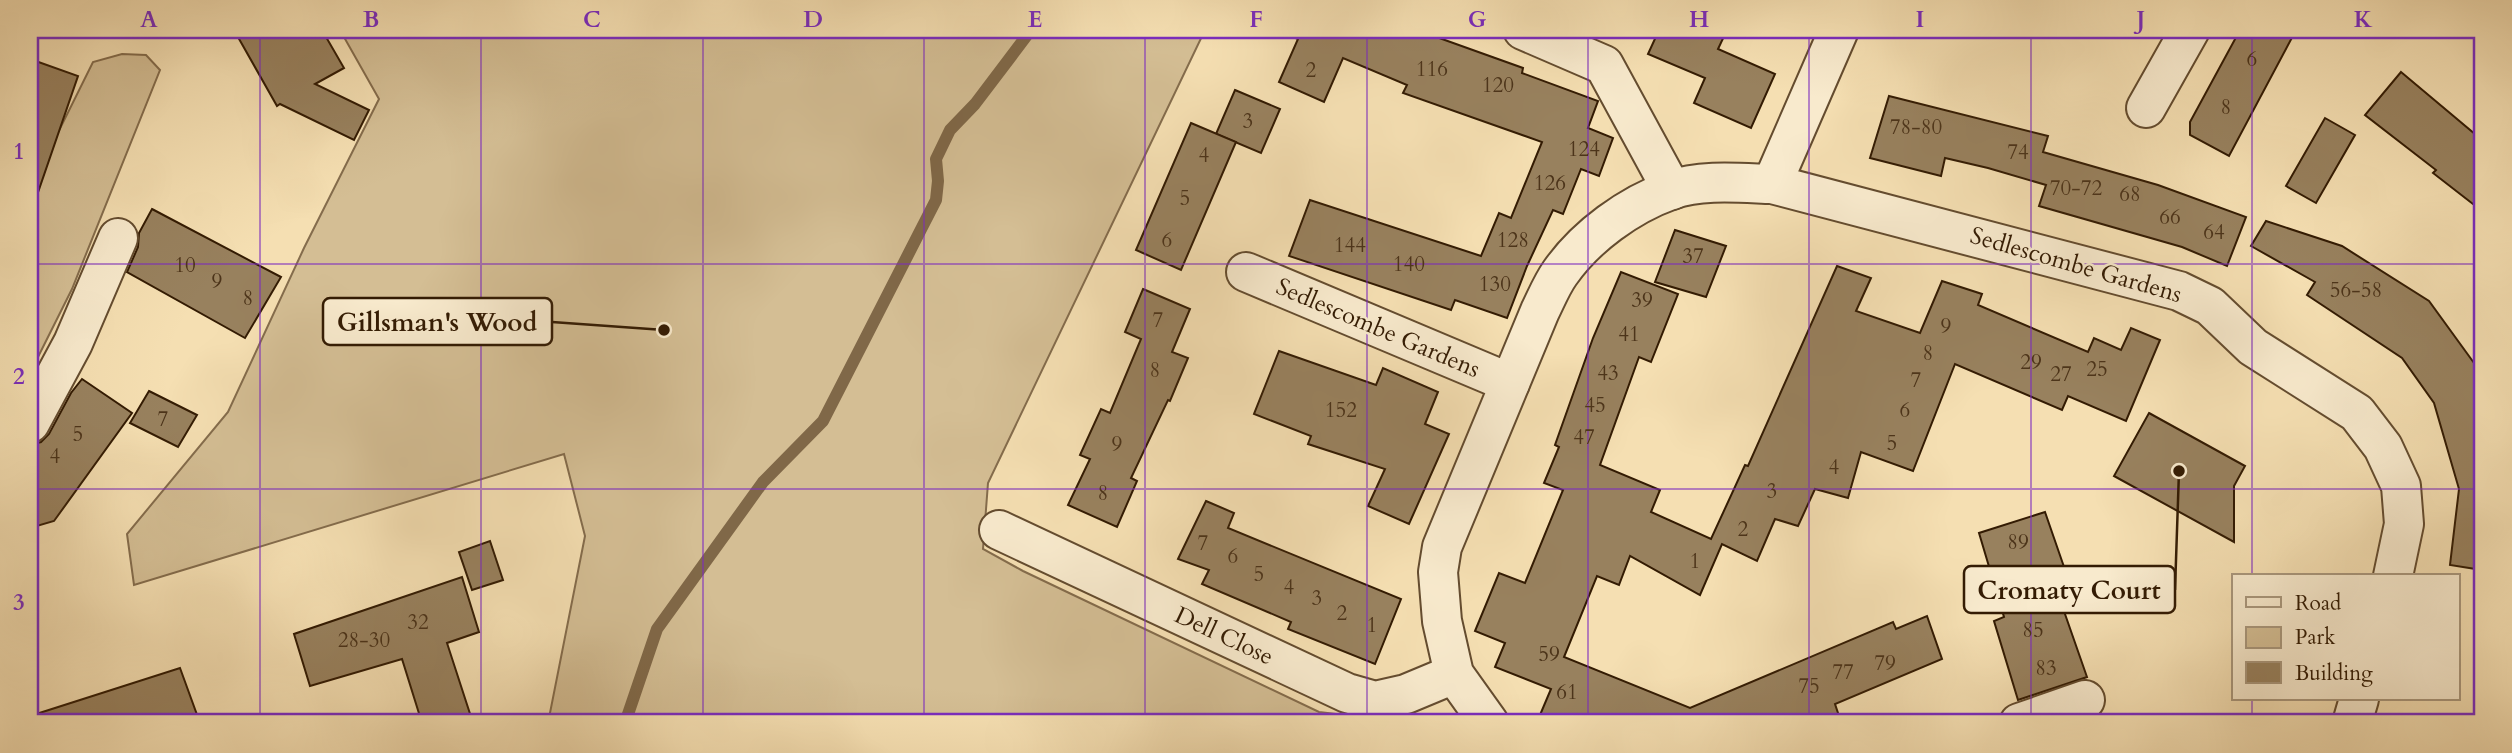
<svg xmlns="http://www.w3.org/2000/svg" width="2512" height="753" viewBox="0 0 2512 753" font-family="Cardo,serif">
<rect width="100%" height="100%" fill="#f5dfb2"/>
<filter id="stains"><feTurbulence type="fractalNoise" baseFrequency=".00286" numOctaves="4"/><feColorMatrix values="0 0 0 0 .2 0 0 0 0 .09 0 0 0 0 .02 0 0 0 .5 -.17"/></filter>
<radialGradient id="worn" r=".72"><stop offset=".6" stop-color="#630" stop-opacity="0"/><stop offset="1" stop-color="#630" stop-opacity=".3"/></radialGradient>
<g fill="#d4be94" stroke="#846c4c" stroke-width="2">
<path d="M 340,30 L 1205,30 L 988,483 L 983,549 L 1023,571 L 1319,712 L 1412,723 L 548,723 L 585,536 L 564,454 L 134,585 L 127,534 L 228,412 L 304,248 L 379,99 Z"/>
<path d="M 122,54 L 146,55 L 160,70 L 72,289 L 30,373 L 30,189 L 93,62 Z"/>
</g>
<g fill="none" stroke-linecap="round" stroke-linejoin="round">
<path stroke="#806848" stroke-width="12" d="M 625,723 L 657,629 L 763,482 L 823,421 L 936,200 L 938,181 L 936,159 L 950,130 L 975,104 L 1028,34 L 1029,30"/>
</g>
<g fill="#98815e" stroke="#331b03" stroke-width="2">
<path d="M 234,30 L 322,30 L 344,68 L 315,84 L 369,110 L 354,140 L 280,104 L 277,106 Z"/>
<path d="M 1277,30 L 1417,30 L 1523,68 L 1522,73 L 1598,101 L 1588,128 L 1613,138 L 1599,176 L 1581,169 L 1563,214 L 1553,210 L 1527,266 L 1507,318 L 1455,300 L 1451,310 L 1289,256 L 1310,200 L 1481,256 L 1499,213 L 1511,218 L 1542,142 L 1403,93 L 1407,85 L 1343,58 L 1324,102 L 1279,82 L 1298,39 Z"/>
<path d="M 1659,30 L 1727,30 L 1718,49 L 1775,74 L 1751,128 L 1694,103 L 1705,78 L 1648,54 Z"/>
<path d="M 2240,30 L 2296,30 L 2229,156 L 2190,135 L 2190,122 Z"/>
<path d="M 30,59 L 78,76 L 35,201 L 30,200 Z"/>
<path d="M 2401,72 L 2482,140 L 2482,211 L 2433,173 L 2436,170 L 2365,115 Z"/>
<path d="M 1235,90 L 1280,109 L 1261,153 L 1216,134 Z"/>
<path d="M 1889,96 L 2048,136 L 2043,152 L 2158,185 L 2246,217 L 2227,266 L 2182,247 L 2039,206 L 2046,185 L 1988,168 L 1945,158 L 1941,176 L 1870,158 Z"/>
<path d="M 2325,118 L 2355,135 L 2316,203 L 2286,186 Z"/>
<path d="M 1191,123 L 1236,142 L 1181,270 L 1136,250 Z"/>
<path d="M 152,209 L 281,277 L 245,338 L 127,272 L 138,247 L 139,233 Z"/>
<path d="M 2266,221 L 2342,246 L 2429,301 L 2482,374 L 2482,570 L 2450,565 L 2459,489 L 2434,403 L 2402,358 L 2307,295 L 2315,282 L 2251,246 Z"/>
<path d="M 1675,230 L 1726,246 L 1706,297 L 1655,282 Z"/>
<path d="M 1837,266 L 1871,278 L 1856,311 L 1920,333 L 1942,281 L 1982,294 L 1978,305 L 2088,352 L 2094,338 L 2121,350 L 2131,328 L 2160,340 L 2126,421 L 2068,396 L 2062,410 L 1955,364 L 1913,471 L 1861,452 L 1848,498 L 1815,489 L 1798,526 L 1775,519 L 1757,561 L 1722,544 L 1700,595 L 1630,556 L 1619,585 L 1597,576 L 1564,657 L 1690,708 L 1893,622 L 1896,629 L 1927,616 L 1942,659 L 1835,704 L 1839,716 L 1823,723 L 1560,723 L 1540,715 L 1551,689 L 1495,667 L 1505,643 L 1475,631 L 1499,573 L 1525,583 L 1563,490 L 1544,483 L 1559,447 L 1555,445 L 1593,338 L 1621,272 L 1678,294 L 1651,362 L 1639,357 L 1600,465 L 1660,490 L 1651,512 L 1711,539 L 1745,465 L 1748,466 Z"/>
<path d="M 1143,289 L 1190,309 L 1172,352 L 1188,358 L 1170,401 L 1168,400 L 1131,478 L 1137,481 L 1117,527 L 1068,505 L 1090,459 L 1080,455 L 1101,409 L 1110,413 L 1141,339 L 1125,332 Z"/>
<path d="M 1279,351 L 1376,385 L 1383,368 L 1438,392 L 1425,424 L 1449,434 L 1409,524 L 1368,506 L 1385,469 L 1308,444 L 1311,436 L 1254,414 Z"/>
<path d="M 82,379 L 132,413 L 54,521 L 30,528 L 30,445 L 41,442 L 49,434 L 71,393 Z"/>
<path d="M 149,391 L 197,415 L 178,447 L 130,423 Z"/>
<path d="M 2149,413 L 2245,466 L 2234,486 L 2234,542 L 2114,476 Z"/>
<path d="M 1206,501 L 1234,513 L 1228,528 L 1401,599 L 1375,664 L 1288,629 L 1291,622 L 1202,584 L 1209,570 L 1178,559 Z"/>
<path d="M 2045,512 L 2072,590 L 2058,594 L 2087,677 L 2018,700 L 1994,621 L 2004,617 L 1979,533 Z"/>
<path d="M 490,541 L 503,580 L 472,590 L 459,552 Z"/>
<path d="M 462,577 L 479,632 L 447,643 L 473,723 L 422,723 L 402,659 L 310,686 L 294,634 Z"/>
<path d="M 180,668 L 200,723 L 31,723 L 30,716 Z"/>
</g>
<g fill="none" stroke-linecap="round" stroke-linejoin="round">
<defs>
<g id="street">
<path d="M 1523,30 L 1604,65 L 1672,190"/>
<path d="M 2146,108 L 2190,30"/>
<path d="M 1772,184 L 1839,30"/>
<path d="M 1246,272 L 1510,383"/>
<path d="M 30,423 L 73,343 L 118,238"/>
<path d="M 999,530 L 1347,693 L 1375,701 L 1406,694 L 1454,674"/>
<path d="M 1489,723 L 1454,674 L 1442,621 L 1438,572 L 1442,547 L 1540,311 C 1546,299 1552,284 1560,273 C 1586,236 1629,205 1671,190 C 1701,179 1741,183 1772,184 L 2179,291 L 2210,306 L 2253,347 L 2357,413 L 2383,447 L 2401,486 L 2404,524 L 2393,576"/>
<path d="M 2019,723 L 2085,700"/>
<path d="M 2352,723 L 2359,699"/>
</g>
</defs>
<use href="#street" stroke="#644c2f" stroke-width="42"/>
<use href="#street" stroke="#f8eacd" stroke-width="38"/>
</g>
<path fill="none" stroke="#7b2cbf" stroke-width="2" stroke-opacity="0.55" d="M 260,30 L 260,723M 481,30 L 481,723M 703,30 L 703,723M 924,30 L 924,723M 1145,30 L 1145,723M 1367,30 L 1367,723M 1588,30 L 1588,723M 1809,30 L 1809,723M 2031,30 L 2031,723M 2252,30 L 2252,576M 30,264 L 2482,264M 30,489 L 2482,489M 2252,699 L 2252,723"/>
<g text-anchor="middle" dominant-baseline="central" stroke-width="5" stroke-linejoin="round" paint-order="stroke">
<g font-size="21" fill="#4c341a">
<text x="2252" y="59">6</text>
<text x="1432" y="69">116</text>
<text x="1311" y="70">2</text>
<text x="1498" y="85">120</text>
<text x="2226" y="107">8</text>
<text x="1248" y="121">3</text>
<text x="1916" y="127">78-80</text>
<text x="1584" y="149">124</text>
<text x="2018" y="152">74</text>
<text x="1204" y="155">4</text>
<text x="1550" y="183">126</text>
<text x="2076" y="188">70-72</text>
<text x="2130" y="194">68</text>
<text x="1185" y="198">5</text>
<text x="2170" y="217">66</text>
<text x="2214" y="232">64</text>
<text x="1167" y="240">6</text>
<text x="1513" y="240">128</text>
<text x="1350" y="245">144</text>
<text x="1693" y="256">37</text>
<text x="1409" y="264">140</text>
<text x="185" y="265">10</text>
<text x="217" y="281">9</text>
<text x="1495" y="284">130</text>
<text x="2356" y="290">56-58</text>
<text x="248" y="298">8</text>
<text x="1642" y="300">39</text>
<text x="1158" y="320">7</text>
<text x="1946" y="326">9</text>
<text x="1629" y="334">41</text>
<text x="1928" y="353">8</text>
<text x="2031" y="362">29</text>
<text x="2097" y="369">25</text>
<text x="1155" y="370">8</text>
<text x="1608" y="373">43</text>
<text x="2061" y="374">27</text>
<text x="1916" y="380">7</text>
<text x="1595" y="405">45</text>
<text x="1341" y="410">152</text>
<text x="1905" y="410">6</text>
<text x="163" y="419">7</text>
<text x="78" y="434">5</text>
<text x="1584" y="437">47</text>
<text x="1892" y="443">5</text>
<text x="1117" y="444">9</text>
<text x="55" y="456">4</text>
<text x="1834" y="467">4</text>
<text x="1772" y="491">3</text>
<text x="1103" y="493">8</text>
<text x="1743" y="529">2</text>
<text x="2018" y="542">89</text>
<text x="1203" y="543">7</text>
<text x="1233" y="556">6</text>
<text x="1695" y="561">1</text>
<text x="1259" y="574">5</text>
<text x="1289" y="587">4</text>
<text x="1317" y="598">3</text>
<text x="1342" y="613">2</text>
<text x="418" y="622">32</text>
<text x="1372" y="625">1</text>
<text x="2033" y="630">85</text>
<text x="364" y="640">28-30</text>
<text x="1549" y="654">59</text>
<text x="1885" y="663">79</text>
<text x="2046" y="668">83</text>
<text x="1843" y="672">77</text>
<text x="1809" y="686">75</text>
<text x="1567" y="692">61</text>
</g>
<g font-size="24" fill="#331b03" stroke="#f8eacd">
<text transform="translate(2076 265) rotate(16)">Sedlescombe Gardens</text>
<text transform="translate(1378 328) rotate(23)">Sedlescombe Gardens</text>
<text transform="translate(1224 636) rotate(25)">Dell Close</text>
</g>
</g>
<path fill="none" stroke="#331b03" stroke-width="2.5" d="M664 330L552 322M2179 471L2175 590"/>
<g fill="#331b03" stroke="#f8eacd" stroke-width="2.5">
<circle cx="664" cy="330" r="7"/>
<circle cx="2179" cy="471" r="7"/>
</g>
<g fill="#f8eacd" stroke="#331b03" stroke-width="2.5">
<rect x="323" y="298" width="229" height="47" rx="7"/>
<rect x="1964" y="566" width="211" height="47" rx="7"/>
</g>
<g font-size="26" text-anchor="middle" font-weight="bold" fill="#331b03">
<text x="437" y="331">Gillsman's Wood</text>
<text x="2069" y="599">Cromaty Court</text>
</g>
<rect width="2512" height="753" fill="none" stroke="#f5dfb2" stroke-width="77"/>
<rect x="2232" y="574" width="228" height="126" fill="#f8eacd" stroke="#a9977c" stroke-width="2"/>
<rect x="2246" y="597" width="35" height="10" fill="#f8eacd" stroke="#a9977c" stroke-width="2"/>
<text x="2295" y="610" font-size="21" fill="#331b03">Road</text>
<rect x="2246" y="627" width="35" height="21" fill="#d4be94" stroke="#a9977c" stroke-width="2"/>
<text x="2295" y="644" font-size="21" fill="#331b03">Park</text>
<rect x="2246" y="662" width="35" height="21" fill="#98815e" stroke="#a9977c" stroke-width="2"/>
<text x="2295" y="680" font-size="21" fill="#331b03">Building</text>
<rect x="38" y="38" width="2436" height="676" fill="none" stroke="#7b2cbf" stroke-width="2.5"/>
<g font-size="23" text-anchor="middle" font-weight="bold" fill="#7b2cbf">
<text x="149" y="27">A</text>
<text x="371" y="27">B</text>
<text x="592" y="27">C</text>
<text x="813" y="27">D</text>
<text x="1035" y="27">E</text>
<text x="1256" y="27">F</text>
<text x="1477" y="27">G</text>
<text x="1699" y="27">H</text>
<text x="1920" y="27">I</text>
<text x="2141" y="27">J</text>
<text x="2363" y="27">K</text>
<text x="19" y="159">1</text>
<text x="19" y="384">2</text>
<text x="19" y="610">3</text>
</g>
<rect width="100%" height="100%" filter="url(#stains)"/>
<rect width="100%" height="100%" fill="url(#worn)"/>
</svg>
